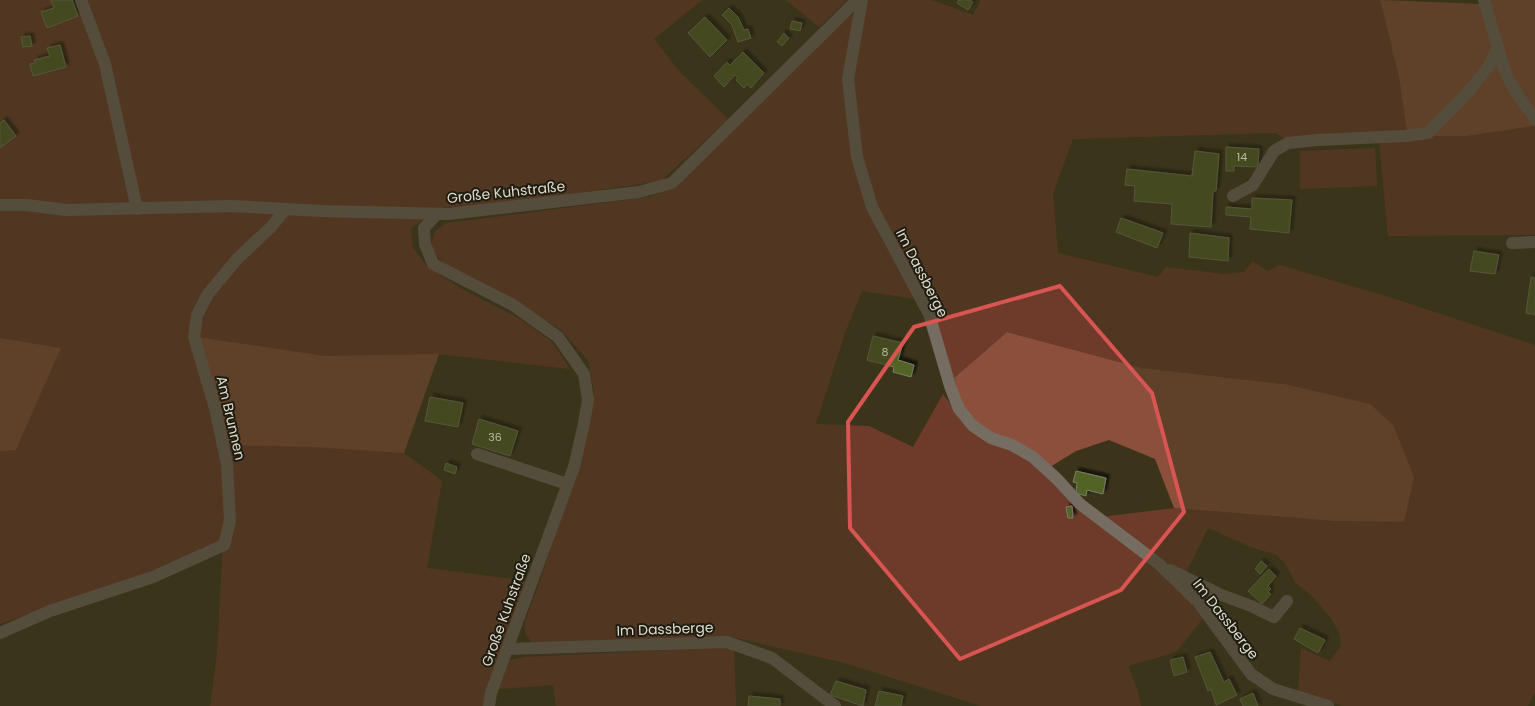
<svg xmlns="http://www.w3.org/2000/svg" width="1535" height="706" viewBox="0 0 1535 706" font-family="Poppins,sans-serif">
<defs>
<filter id="shadow"><feDropShadow dx="3.5" dy="-3.5" stdDeviation="1" flood-color="#0009"/></filter>
</defs>
<rect width="100%" height="100%" fill="#3b341b"/>
<g fill="#6e3b2a">
<path d="M 0,0 L 702,0 L 654,39 L 679,71 L 728,119 L 661,181 L 510,203 L 439,208 L 411,228 L 413,248 L 426,265 L 460,288 L 522,320 L 552,342 L 570,369 L 438,354 L 404,453 L 442,481 L 427,568 L 527,581 L 484,706 L 210,706 L 217,655 L 223,542 L 142,575 L 0,624 L 0,451 L 16,450 L 61,348 L 0,338 Z"/>
<path d="M 786,0 L 847,0 L 819,27 Z"/>
<path d="M 867,0 L 932,0 L 973,15 L 981,0 L 1380,0 L 1399,77 L 1407,133 L 1283,138 L 1275,133 L 1073,139 L 1053,193 L 1058,253 L 1158,277 L 1166,267 L 1224,274 L 1244,272 L 1253,261 L 1267,271 L 1280,265 L 1395,299 L 1535,345 L 1535,693 L 1528,706 L 1343,706 L 1298,693 L 1301,648 L 1330,661 L 1341,646 L 1339,632 L 1330,617 L 1313,597 L 1295,582 L 1285,563 L 1275,554 L 1253,548 L 1208,528 L 1186,573 L 1163,562 L 1101,517 L 1174,508 L 1333,521 L 1403,522 L 1284,384 L 1142,368 L 1007,332 L 954,378 L 876,207 L 861,158 L 851,77 Z"/>
<path d="M 849,13 L 855,16 L 852,155 L 916,299 L 862,291 L 846,330 L 816,424 L 869,426 L 913,447 L 943,394 L 965,423 L 1018,451 L 1177,586 L 1203,618 L 1178,650 L 1170,654 L 1128,666 L 1137,688 L 1141,706 L 981,706 L 845,663 L 732,637 L 533,645 L 525,633 L 525,621 L 538,587 L 587,436 L 594,392 L 588,360 L 561,330 L 516,301 L 446,266 L 435,254 L 431,244 L 435,231 L 447,223 L 649,197 L 669,189 Z"/>
<path d="M 1535,126 L 1535,235 L 1388,236 L 1379,141 L 1429,136 L 1467,136 Z"/>
<path d="M 1375,148 L 1377,186 L 1300,189 L 1300,151 Z"/>
<path d="M 734,647 L 736,706 L 556,706 L 553,685 L 499,689 L 510,660 L 525,657 Z"/>
</g>
<g fill="#8c4f3b">
<path d="M 1380,0 L 1482,4 L 1495,48 L 1488,64 L 1427,131 L 1407,133 L 1399,77 Z"/>
<path d="M 1487,0 L 1535,0 L 1535,113 L 1513,81 Z"/>
<path d="M 1497,56 L 1535,123 L 1535,126 L 1467,136 L 1429,136 Z"/>
<path d="M 1007,332 L 1142,368 L 1284,384 L 1370,404 L 1393,425 L 1414,477 L 1404,522 L 1333,521 L 1174,508 L 1155,459 L 1109,440 L 1076,451 L 1050,467 L 981,427 L 963,410 L 954,378 Z"/>
<path d="M 197,337 L 325,356 L 439,354 L 404,453 L 313,447 L 228,445 Z"/>
<path d="M 0,338 L 61,348 L 16,450 L 0,451 Z"/>
</g>
<g fill="#526327" stroke="#767f64" filter="url(#shadow)">
<path d="M 51,0 L 72,0 L 78,16 L 47,28 L 41,12 L 54,8 Z"/>
<path d="M 959,0 L 970,0 L 973,2 L 968,10 L 957,3 Z"/>
<path d="M 729,8 L 738,17 L 744,30 L 748,29 L 751,38 L 738,42 L 732,25 L 722,15 Z"/>
<path d="M 705,17 L 727,40 L 710,57 L 688,33 Z"/>
<path d="M 792,21 L 802,23 L 800,31 L 790,29 Z"/>
<path d="M 784,33 L 789,38 L 782,46 L 777,42 Z"/>
<path d="M 30,36 L 32,46 L 23,47 L 21,37 Z"/>
<path d="M 60,45 L 66,67 L 33,76 L 30,64 L 35,63 L 34,60 L 50,56 L 47,48 Z"/>
<path d="M 743,52 L 764,73 L 751,88 L 747,84 L 744,88 L 736,80 L 738,78 L 735,75 L 724,87 L 714,76 L 727,62 L 730,65 Z"/>
<path d="M 4,120 L 16,136 L 0,148 L 0,123 Z"/>
<path d="M 1226,147 L 1259,149 L 1258,167 L 1234,166 L 1234,171 L 1226,171 Z"/>
<path d="M 1195,151 L 1219,154 L 1216,191 L 1213,191 L 1211,227 L 1171,224 L 1172,204 L 1134,201 L 1135,186 L 1125,185 L 1127,169 L 1192,176 Z"/>
<path d="M 1252,198 L 1292,200 L 1289,233 L 1250,229 L 1251,217 L 1226,215 L 1226,207 L 1252,209 Z"/>
<path d="M 1121,218 L 1163,233 L 1157,248 L 1116,232 Z"/>
<path d="M 1190,233 L 1229,238 L 1228,261 L 1189,257 Z"/>
<path d="M 1474,251 L 1499,255 L 1495,274 L 1470,271 Z"/>
<path d="M 1531,277 L 1535,278 L 1535,315 L 1526,313 Z"/>
<path d="M 873,336 L 903,343 L 898,360 L 914,365 L 911,377 L 893,372 L 894,367 L 867,360 Z"/>
<path d="M 430,397 L 463,403 L 458,427 L 425,421 Z"/>
<path d="M 479,419 L 518,431 L 510,456 L 472,444 Z"/>
<path d="M 446,463 L 457,467 L 455,474 L 444,470 Z"/>
<path d="M 1076,471 L 1106,478 L 1103,494 L 1087,490 L 1086,496 L 1076,493 L 1077,483 L 1073,482 Z"/>
<path d="M 1072,506 L 1073,518 L 1068,518 L 1066,507 Z"/>
<path d="M 1261,561 L 1267,566 L 1260,574 L 1255,569 Z"/>
<path d="M 1269,569 L 1276,576 L 1268,586 L 1271,589 L 1268,592 L 1271,594 L 1262,604 L 1248,591 Z"/>
<path d="M 1300,628 L 1325,640 L 1318,653 L 1294,639 Z"/>
<path d="M 1210,652 L 1224,682 L 1229,679 L 1237,695 L 1216,705 L 1211,689 L 1208,691 L 1195,657 Z"/>
<path d="M 1183,657 L 1187,672 L 1174,676 L 1170,660 Z"/>
<path d="M 836,681 L 866,690 L 863,706 L 830,695 Z"/>
<path d="M 879,691 L 903,696 L 901,706 L 875,706 Z"/>
<path d="M 1253,693 L 1258,706 L 1243,706 L 1240,699 Z"/>
<path d="M 749,696 L 780,699 L 780,706 L 748,706 Z"/>
</g>
<g fill="none" stroke-linecap="round" stroke-linejoin="round">
<g stroke="#756c62" stroke-width="12">
<path d="M 81,0 L 105,64 L 137,209"/>
<path d="M 862,0 L 848,79 L 857,157 L 872,207 L 929,314 L 950,386 L 959,409 L 973,426 L 991,438 L 1012,445 L 1033,457 L 1057,479 L 1080,504 L 1159,564 L 1198,602 L 1251,674 L 1273,689 L 1328,706"/>
<path d="M 1498,48 C 1505,79 1516,93 1535,119"/>
<path d="M 1233,196 L 1253,185 L 1274,151 L 1288,143 L 1318,140 L 1405,136 L 1428,133 L 1471,89 L 1489,66 L 1498,48 L 1484,0"/>
<path d="M 0,205 L 27,205 L 66,210 L 232,206 L 321,211 L 448,214 L 639,192 L 672,183 L 857,0"/>
<path d="M 437,214 L 424,228 L 425,244 L 433,264 L 513,305 L 558,337 L 584,374 L 588,400 L 583,428 L 574,467 L 491,693 L 489,706"/>
<path d="M 1512,243 L 1535,242"/>
<path d="M 477,454 L 567,484"/>
<path d="M 1170,570 L 1219,594 L 1251,606 L 1274,617 L 1287,601"/>
<path d="M 0,633 L 50,611 L 153,577 L 224,545 L 230,521 L 227,464 L 215,408 L 194,337 L 197,315 L 208,294 L 238,258 L 271,227 L 285,210"/>
<path d="M 508,649 L 727,642 L 772,658 L 835,706"/>
</g>
</g>
<path d="M0 0H1535V706H0ZM 1060,286 L 1152,393 L 1184,512 L 1121,590 L 960,659 L 850,528 L 848,422 L 914,327 Z" fill="#3b341b" fill-opacity=".55" fill-rule="evenodd"/>
<path fill="none" stroke="#d85551" stroke-width="4" stroke-linejoin="round" d="M 1060,286 L 1152,393 L 1184,512 L 1121,590 L 960,659 L 850,528 L 848,422 L 914,327 Z"/>
<g text-anchor="middle" dominant-baseline="central" stroke-width="4" stroke-linejoin="round" paint-order="stroke">
<g font-size="11" fill="#bcbda3">
<text x="1242" y="157">14</text>
<text x="885" y="352">8</text>
<text x="495" y="437">36</text>
</g>
<g font-size="14" fill="#dfdbcc" stroke="#1f1c11">
<text transform="translate(506 192) rotate(-6)">Große Kuhstraße</text>
<text transform="translate(922 273) rotate(63)">Im Dassberge</text>
<text transform="translate(231 418) rotate(77)">Am Brunnen</text>
<text transform="translate(506 610) rotate(-70)">Große Kuhstraße</text>
<text transform="translate(1226 619) rotate(52)">Im Dassberge</text>
<text transform="translate(665 629) rotate(-2)">Im Dassberge</text>
</g>
</g>
</svg>
